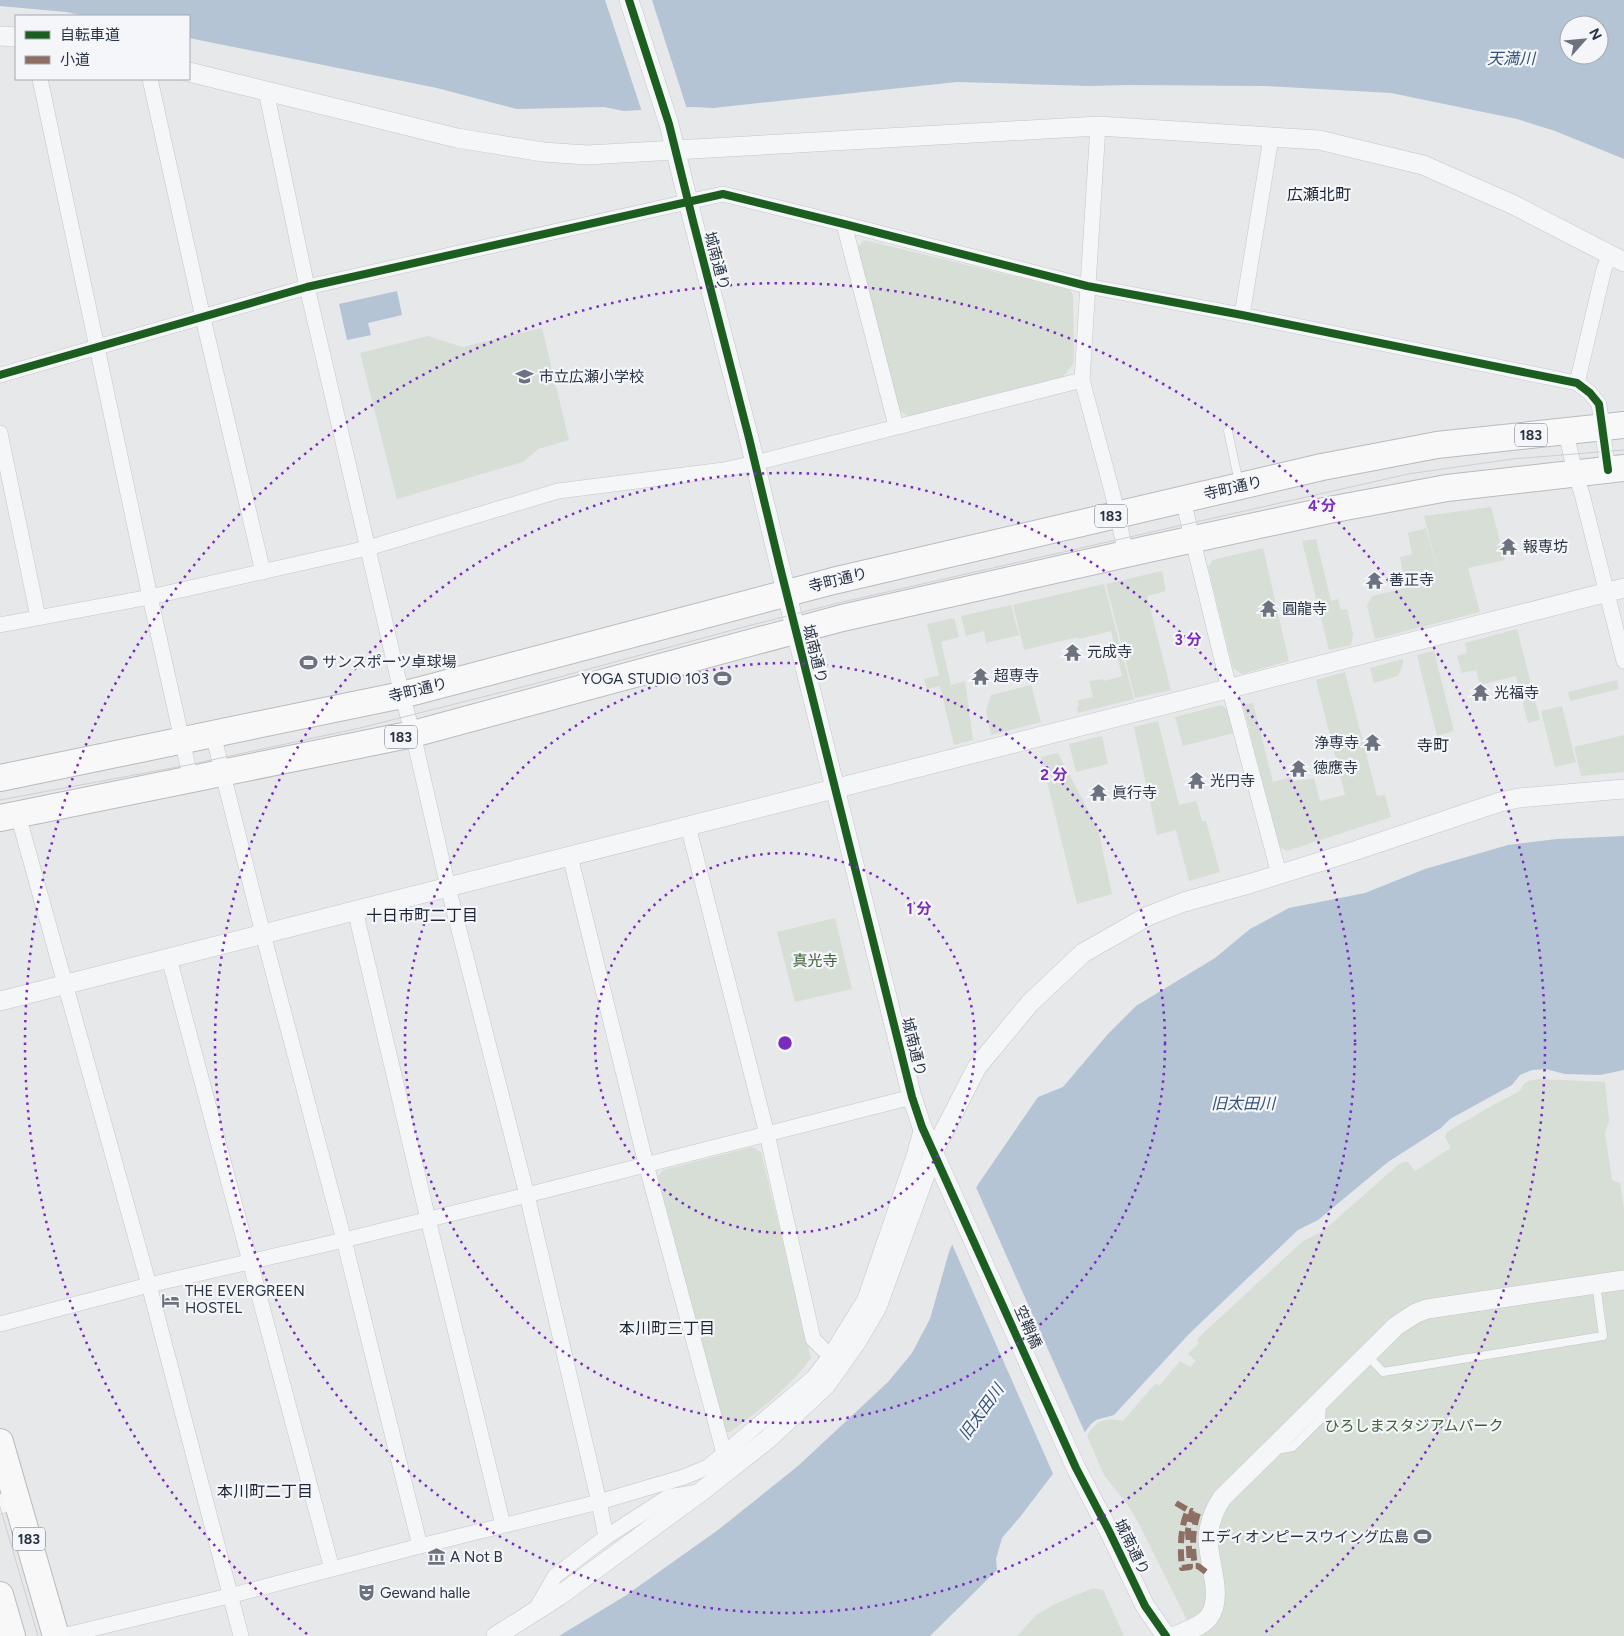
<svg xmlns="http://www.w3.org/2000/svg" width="1624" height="1636" viewBox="0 0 1624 1636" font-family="Figtree,'Noto Sans JP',sans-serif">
<rect width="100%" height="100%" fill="#e6e8ea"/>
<g fill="#d6ded6">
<path d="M 864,240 L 1070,290 L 1073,295 L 1074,363 L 1063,377 L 908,416 L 897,409 L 856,249 Z"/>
<path d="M 542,328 L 569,440 L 538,449 L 523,462 L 397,499 L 360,353 L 428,336 L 462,347 Z"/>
<path d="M 1491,507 L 1505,560 L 1468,568 L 1480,612 L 1375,639 L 1367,605 L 1372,596 L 1406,588 L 1400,557 L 1412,554 L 1408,533 L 1426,528 L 1441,584 L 1424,516 Z"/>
<path d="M 1316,539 L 1331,601 L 1338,599 L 1341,610 L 1347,609 L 1353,634 L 1351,645 L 1329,650 L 1302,541 Z"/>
<path d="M 1263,548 L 1289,661 L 1242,674 L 1233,668 L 1208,567 L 1213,560 Z"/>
<path d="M 1162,571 L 1166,591 L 1147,596 L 1171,690 L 1135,698 L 1106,584 Z"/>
<path d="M 1104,584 L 1134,699 L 1078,713 L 1077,707 L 1079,706 L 1078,700 L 1093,697 L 1089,681 L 1103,679 L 1104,681 L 1122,676 L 1111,631 L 1079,639 L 1078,637 L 1024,650 L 1013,605 Z"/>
<path d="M 1011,605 L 1019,635 L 986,643 L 984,631 L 966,636 L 961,616 Z"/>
<path d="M 954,618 L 959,637 L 941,642 L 951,685 L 965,681 L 973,740 L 954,745 L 940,686 L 927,689 L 924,679 L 939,675 L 927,624 Z"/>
<path d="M 1517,629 L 1540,720 L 1528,723 L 1516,676 L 1480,685 L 1476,670 L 1462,673 L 1457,656 L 1467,653 L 1465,643 Z"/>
<path d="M 1434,651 L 1454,731 L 1437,736 L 1417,655 Z"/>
<path d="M 1403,659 L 1403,664 L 1398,676 L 1374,683 L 1370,668 Z"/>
<path d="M 1345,672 L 1377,796 L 1385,795 L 1391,817 L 1287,851 L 1279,847 L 1243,705 L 1253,703 L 1273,782 L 1292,777 L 1294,781 L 1314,778 L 1320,801 L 1345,795 L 1316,680 Z"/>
<path d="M 1617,680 L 1619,689 L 1570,701 L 1568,692 Z"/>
<path d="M 1031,685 L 1041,722 L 991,735 L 986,711 L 991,695 Z"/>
<path d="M 1221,705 L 1228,710 L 1234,733 L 1183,746 L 1175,717 Z"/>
<path d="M 1562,706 L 1576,762 L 1555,767 L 1541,711 Z"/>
<path d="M 1158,721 L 1179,805 L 1196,801 L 1202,821 L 1206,821 L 1220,872 L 1189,881 L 1176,830 L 1157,835 L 1134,727 Z"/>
<path d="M 1624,735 L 1624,772 L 1581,776 L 1574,747 Z"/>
<path d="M 1102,736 L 1108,764 L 1076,772 L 1069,744 Z"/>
<path d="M 1058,753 L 1098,829 L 1112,894 L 1077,904 L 1041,757 Z"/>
<path d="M 835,918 L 852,989 L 795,1002 L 777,932 Z"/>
<path d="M 1538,1079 L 1605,1082 L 1609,1121 L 1605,1133 L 1612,1180 L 1620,1183 L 1624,1208 L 1624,1636 L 1195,1636 L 1138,1522 L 1127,1504 L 1104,1475 L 1087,1436 C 1096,1420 1105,1417 1123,1421 L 1155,1384 L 1160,1385 L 1180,1361 L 1190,1367 L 1196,1361 L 1188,1354 L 1198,1344 L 1197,1339 L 1303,1241 L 1323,1231 L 1398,1165 L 1403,1162 L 1408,1162 L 1415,1171 L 1451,1148 L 1445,1137 L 1447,1132 L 1486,1109 L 1520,1091 L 1524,1084 L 1528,1081 Z"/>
<path d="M 752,1147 L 761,1152 L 811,1358 C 789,1388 759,1411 730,1432 L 724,1432 L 658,1176 L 663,1170 Z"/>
<path d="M 1093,1588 L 1103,1590 L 1124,1636 L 1017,1636 L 1036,1615 L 1057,1603 Z"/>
</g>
<g fill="#b4c4d5" fill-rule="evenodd">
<path d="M 0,0 L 1624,0 L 1624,159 L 1555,131 L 1517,119 L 1391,93 L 1264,86 L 1128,85 L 1089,86 L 957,82 L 713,108 L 693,107 L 624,111 L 604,107 L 517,109 L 437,88 L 189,38 L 189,16 L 85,16 L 66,12 L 0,6 ZM 1569,25 L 1599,25 L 1599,55 L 1569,55 Z"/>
<path d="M 397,291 L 402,315 L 368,323 L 371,335 L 347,340 L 339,304 Z"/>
<path d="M 1624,836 L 1624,1070 L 1600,1075 L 1565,1074 L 1545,1069 L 1532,1070 L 1520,1075 L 1512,1085 L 1450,1119 L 1441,1128 L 1388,1162 L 1318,1220 L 1298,1230 L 1189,1334 L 1114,1415 L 1096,1420 L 1091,1424 L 1020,1517 L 1002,1538 L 996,1559 L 997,1570 L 930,1636 L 559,1636 L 625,1596 L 718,1530 L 798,1466 L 888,1382 L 912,1353 L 930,1319 L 949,1252 L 977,1186 L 1038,1097 L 1063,1087 L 1108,1034 L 1136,1006 L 1215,958 L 1250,929 L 1289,908 L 1365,893 L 1425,869 L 1508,845 L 1557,839 Z"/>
</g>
<g fill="#e6e8ea">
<path d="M 605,0 L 652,0 L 687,109 L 642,112 Z"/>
<path d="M 975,1185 L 1086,1435 L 1054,1476 L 951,1242 Z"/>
</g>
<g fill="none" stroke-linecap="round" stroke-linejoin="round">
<defs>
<g id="service">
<path d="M 1228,431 L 1239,483"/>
<path d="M 1367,1355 L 1383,1372 L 1603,1336 L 1596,1284"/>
<path d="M 1276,1450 L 1293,1447 L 1321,1419 L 1322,1404"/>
</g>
<g id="minor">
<path d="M 40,79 L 150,597 L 191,780"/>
<path d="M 150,79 L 203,318 L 263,572"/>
<path d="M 266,91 L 307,287 L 402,695 L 413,734 L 448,887 L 527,1195 L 599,1502 L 606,1537"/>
<path d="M 1098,126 L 1082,380 L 1113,495 L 1126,554"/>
<path d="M 844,224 L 896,426"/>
<path d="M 1242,315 L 1271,138"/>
<path d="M 0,375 L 307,287 L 723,194 L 844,224 L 1087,286 L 1242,315 L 1577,383 L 1590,393 L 1599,404 L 1608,470"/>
<path d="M 1577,383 L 1604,269 L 1610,255"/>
<path d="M 1566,432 L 1575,473 L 1582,494 L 1624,661"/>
<path d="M 0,433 L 38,617"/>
<path d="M 1183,500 L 1226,676 L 1279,874"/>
<path d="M 0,625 L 150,597 L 368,548 L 558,491 L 724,470 L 755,463 L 1082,380"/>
<path d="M 213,734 L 263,934 L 344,1240 L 420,1546"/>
<path d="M 18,815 L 149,1285 L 241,1636"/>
<path d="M 688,826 L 767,1134 L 813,1339 L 830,1356"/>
<path d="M 570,856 L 646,1164 L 724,1453"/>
<path d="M 355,910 L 428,1219 L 503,1525"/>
<path d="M 169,958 L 332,1569"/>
<path d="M 0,1324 L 149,1285 L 344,1240 L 527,1195 L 912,1097"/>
<path d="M 535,1611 L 555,1576 L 606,1537 L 668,1497 L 699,1492"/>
<path d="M 62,1636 L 229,1596 L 420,1546 L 599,1502 L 684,1477 L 708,1467 L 813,1378 L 830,1356 L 865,1299 L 914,1156 L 922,1127"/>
</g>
<g id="tertiary">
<path d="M 629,0 L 669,124 L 693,221 L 749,438 L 779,563 L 912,1097 L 922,1127 L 1076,1468 L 1109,1531 L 1145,1606 L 1166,1636"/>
<path d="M 0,36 L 16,37"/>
<path d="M 189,72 L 457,138 L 543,152 L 587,155 L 1098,126 L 1319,140 L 1423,165 L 1514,205 L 1624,262"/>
<path d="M 0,1001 L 1624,588"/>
<path d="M 0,1504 L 17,1500"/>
<path d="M 496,1636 L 559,1596 L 702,1491 L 768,1439 L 826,1385 L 857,1341 L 877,1307 L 933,1153 L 977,1067 L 1030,1003 L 1083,953 L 1148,916 L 1184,902 L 1252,883 L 1348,853 L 1500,802 L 1519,798 L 1624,789"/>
<path d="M 1175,1636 C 1186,1631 1201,1627 1209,1617 C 1224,1597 1208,1561 1208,1538 C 1209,1523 1214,1510 1222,1498 L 1396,1326 L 1416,1313 L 1427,1309 L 1624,1280"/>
</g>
<g id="trunk">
<path d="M 0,778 L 402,695 L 833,581 L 1322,467 L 1437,445 L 1624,425"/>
<path d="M 0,818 L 413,734 L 842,618 L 1148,549 L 1329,510 L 1447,488 L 1624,468"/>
<path d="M 0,1442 L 56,1636"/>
<path d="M 0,1595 L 12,1636"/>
</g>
</defs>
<use href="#service" stroke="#c4c6c8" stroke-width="9"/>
<use href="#minor" stroke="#c4c6c8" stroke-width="16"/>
<use href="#tertiary" stroke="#c4c6c8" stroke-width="20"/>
<use href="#trunk" stroke="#b8bbbf" stroke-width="28"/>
<use href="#service" stroke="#f5f6f7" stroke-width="8"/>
<use href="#minor" stroke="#f5f6f7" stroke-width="15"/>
<use href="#tertiary" stroke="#f5f6f7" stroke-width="19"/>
<use href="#trunk" stroke="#f8f8f8" stroke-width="26"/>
<g stroke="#cecfd2" stroke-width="1">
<path d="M 0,800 L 188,765 L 360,728 L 530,685 L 740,628 L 838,603 L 1408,474 L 1512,459 L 1624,450"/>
<path d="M 0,1507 L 38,1636"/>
</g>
<path stroke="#8d6e63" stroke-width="6" stroke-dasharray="12 6" stroke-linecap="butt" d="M 1176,1503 L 1188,1510 C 1180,1528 1180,1549 1182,1568 L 1190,1567 L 1188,1530 L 1192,1511 L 1198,1513 C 1192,1531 1192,1548 1195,1566 L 1198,1566 L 1206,1572"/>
<defs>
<g id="cycleway">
<path d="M 629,0 L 669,124 L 693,221 L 749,438 L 779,563 L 912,1097 L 922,1127 L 1076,1468 L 1109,1531 L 1145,1606 L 1166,1636"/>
<path d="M 0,375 L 307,287 L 723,194 L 844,224 L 1087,286 L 1242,315 L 1577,383 L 1590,393 L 1599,404 L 1608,470"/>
</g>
</defs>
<use href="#cycleway" stroke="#f4f6f9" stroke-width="11"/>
<use href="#cycleway" stroke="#1b5e20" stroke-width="8"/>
</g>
<g fill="none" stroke="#7b2cbf" stroke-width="2.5" stroke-dasharray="2.5 5">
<circle cx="785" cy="1043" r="190"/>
<circle cx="785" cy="1043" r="380"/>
<circle cx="785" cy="1043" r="570"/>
<path d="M307 1634A760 760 0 1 1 1263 1634"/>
</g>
<defs>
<symbol id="school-bare" viewBox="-9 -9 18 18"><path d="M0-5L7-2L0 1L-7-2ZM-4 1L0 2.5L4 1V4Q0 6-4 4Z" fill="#6c737f" stroke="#f4f6f9" stroke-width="2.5" paint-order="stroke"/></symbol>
<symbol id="temple-bare" viewBox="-9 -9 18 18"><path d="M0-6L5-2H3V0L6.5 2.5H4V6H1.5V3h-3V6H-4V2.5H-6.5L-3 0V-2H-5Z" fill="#6c737f" stroke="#f4f6f9" stroke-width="2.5" paint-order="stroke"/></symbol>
<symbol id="stadium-bare" viewBox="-9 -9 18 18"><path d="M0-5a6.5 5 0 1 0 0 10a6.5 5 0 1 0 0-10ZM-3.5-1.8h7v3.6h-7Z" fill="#6c737f" stroke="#f4f6f9" stroke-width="2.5" paint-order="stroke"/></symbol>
<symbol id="hotel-bare" viewBox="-9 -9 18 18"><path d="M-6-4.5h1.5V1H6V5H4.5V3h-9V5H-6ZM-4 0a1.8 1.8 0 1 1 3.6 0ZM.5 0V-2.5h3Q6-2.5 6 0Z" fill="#6c737f" stroke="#f4f6f9" stroke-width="2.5" paint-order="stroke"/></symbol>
<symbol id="museum-bare" viewBox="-9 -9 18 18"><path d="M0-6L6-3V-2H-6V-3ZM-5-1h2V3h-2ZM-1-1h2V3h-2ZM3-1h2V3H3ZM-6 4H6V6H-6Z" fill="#6c737f" stroke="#f4f6f9" stroke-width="2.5" paint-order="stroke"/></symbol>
<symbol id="theatre-bare" viewBox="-9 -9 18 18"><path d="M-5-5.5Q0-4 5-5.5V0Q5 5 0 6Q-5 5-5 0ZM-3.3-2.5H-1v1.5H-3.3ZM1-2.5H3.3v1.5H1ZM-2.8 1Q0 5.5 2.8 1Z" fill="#6c737f" stroke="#f4f6f9" stroke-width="2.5" paint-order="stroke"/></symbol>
</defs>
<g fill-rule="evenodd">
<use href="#school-bare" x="512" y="364" width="25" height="25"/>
<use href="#temple-bare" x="1496" y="534" width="25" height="25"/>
<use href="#temple-bare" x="1362" y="568" width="25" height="25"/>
<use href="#temple-bare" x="1256" y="596" width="25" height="25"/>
<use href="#temple-bare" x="1060" y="640" width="25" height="25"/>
<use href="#stadium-bare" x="296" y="650" width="25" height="25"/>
<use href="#temple-bare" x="968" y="664" width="25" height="25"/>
<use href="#stadium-bare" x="710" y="666" width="25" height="25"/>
<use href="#temple-bare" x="1468" y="680" width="25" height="25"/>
<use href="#temple-bare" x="1360" y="730" width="25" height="25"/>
<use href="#temple-bare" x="1286" y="756" width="25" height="25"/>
<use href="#temple-bare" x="1184" y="768" width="25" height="25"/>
<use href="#temple-bare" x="1086" y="780" width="25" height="25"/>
<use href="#hotel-bare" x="158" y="1288" width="25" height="25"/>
<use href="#stadium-bare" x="1410" y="1524" width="25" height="25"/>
<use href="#museum-bare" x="424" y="1544" width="25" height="25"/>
<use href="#theatre-bare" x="354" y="1580" width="25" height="25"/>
</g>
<g text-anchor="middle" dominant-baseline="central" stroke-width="4.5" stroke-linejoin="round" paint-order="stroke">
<g fill="#f4f6f9" stroke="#676e7b" stroke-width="1">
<rect x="1515" y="423.5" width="32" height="23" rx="4"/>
<rect x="1095" y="504.5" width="32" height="23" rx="4"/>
<rect x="385" y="725.5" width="32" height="23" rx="4"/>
<rect x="13" y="1527.5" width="32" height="23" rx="4"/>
</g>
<g font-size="14" font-weight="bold" fill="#2b3445">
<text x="1531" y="435">183</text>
<text x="1111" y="516">183</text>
<text x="401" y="737">183</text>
<text x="29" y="1539">183</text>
</g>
<g font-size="15" fill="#2b3445" stroke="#f4f6f9">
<text transform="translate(717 261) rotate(75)">城南通り</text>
<text transform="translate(1233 488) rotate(-13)">寺町通り</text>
<text transform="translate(838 580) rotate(-14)">寺町通り</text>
<text transform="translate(815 654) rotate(76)">城南通り</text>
<text transform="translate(418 690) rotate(-14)">寺町通り</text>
<text transform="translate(914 1047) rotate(76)">城南通り</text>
<text transform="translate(1028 1327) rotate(66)">空鞘橋</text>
<text transform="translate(1132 1547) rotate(64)">城南通り</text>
</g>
<g font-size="15" fill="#2b3445" stroke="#f4f6f9" text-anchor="start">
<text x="539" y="377">市立広瀬小学校</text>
<text x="1523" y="547">報専坊</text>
<text x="1389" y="580">善正寺</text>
<text x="1282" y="609">圓龍寺</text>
<text x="1087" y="652">元成寺</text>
<text x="322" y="662">サンスポーツ卓球場</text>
<text x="994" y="676">超専寺</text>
<text x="709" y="679" text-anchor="end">YOGA STUDIO 103</text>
<text x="1494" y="693">光福寺</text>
<text x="1359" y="743" text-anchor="end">浄専寺</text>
<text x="1313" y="768">徳應寺</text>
<text x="1210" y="781">光円寺</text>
<text x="1112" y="793">眞行寺</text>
<text x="185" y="1291">THE EVERGREEN<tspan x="185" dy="17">HOSTEL</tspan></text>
<text x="1409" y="1537" text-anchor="end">エディオンピースウイング広島</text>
<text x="450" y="1557">A Not B</text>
<text x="380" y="1593">Gewand halle</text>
</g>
<g font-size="15" fill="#3f6138" stroke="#f4f6f9">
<text x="815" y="961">真光寺</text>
<text x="1414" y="1426">ひろしまスタジアムパーク</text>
</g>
<g font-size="16" font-style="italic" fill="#34527a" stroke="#f4f6f9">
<text x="1511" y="58">天満川</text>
<text x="1243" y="1103">旧太田川</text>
<text transform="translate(981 1412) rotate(-54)">旧太田川</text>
</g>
<g font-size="16" fill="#1d2536" stroke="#f4f6f9">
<text x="1319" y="194">広瀬北町</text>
<text x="1433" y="745">寺町</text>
<text x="422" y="915">十日市町二丁目</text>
<text x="667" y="1328">本川町三丁目</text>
<text x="265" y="1491">本川町二丁目</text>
</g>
</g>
<circle cx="785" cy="1043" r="8" fill="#7b2cbf" stroke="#f4f6f9" stroke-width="2.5"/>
<g font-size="15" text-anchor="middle" font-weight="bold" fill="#7b2cbf" stroke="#f4f6f9" stroke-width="4.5" stroke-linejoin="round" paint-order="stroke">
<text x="1322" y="511">4 分</text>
<text x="1188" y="645">3 分</text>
<text x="1054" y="780">2 分</text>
<text x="919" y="914">1 分</text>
</g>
<rect x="15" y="15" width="175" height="65" fill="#f4f6f9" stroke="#a4a8b1"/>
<rect x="25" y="31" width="25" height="8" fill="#1b5e20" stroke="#a4a8b1"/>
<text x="60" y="40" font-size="15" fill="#2b3445">自転車道</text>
<rect x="25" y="56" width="25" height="8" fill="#8d6e63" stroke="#a4a8b1"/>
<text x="60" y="65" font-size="15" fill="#2b3445">小道</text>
<g transform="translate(1584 40) rotate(63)"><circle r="24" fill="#f4f6f9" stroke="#a4a8b1"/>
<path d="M0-4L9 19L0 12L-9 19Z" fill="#6c737f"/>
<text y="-8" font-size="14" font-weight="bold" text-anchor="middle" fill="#2b3445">N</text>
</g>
</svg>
